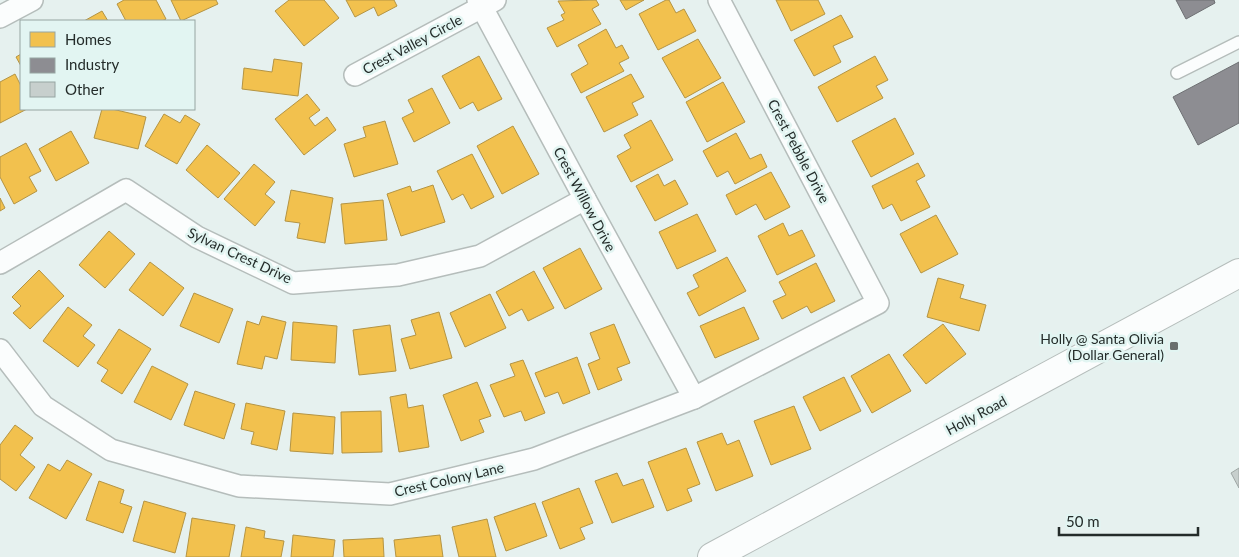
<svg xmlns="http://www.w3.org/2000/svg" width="1239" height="557" viewBox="0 0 1239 557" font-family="Lato,sans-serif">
<rect width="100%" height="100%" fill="#e6f1ef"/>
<g fill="#f2c14e" stroke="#b49443">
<path d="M 124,0 L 156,0 L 166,19 L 162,21 L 126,21 L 117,4 Z"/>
<path d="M 171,0 L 216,0 L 218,4 L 181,21 Z"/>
<path d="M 289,0 L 324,0 L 339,18 L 304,46 L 275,11 Z"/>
<path d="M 346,0 L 394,0 L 397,6 L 378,16 L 374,7 L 355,17 Z"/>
<path d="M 596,0 L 599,5 L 592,9 L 601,24 L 557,47 L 547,28 L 564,20 L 561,15 L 565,13 L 558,1 Z"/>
<path d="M 620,0 L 644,0 L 626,10 Z"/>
<path d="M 666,0 L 669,0 L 676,13 L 684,9 L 696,31 L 658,50 L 639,14 Z"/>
<path d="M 776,0 L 818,0 L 825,14 L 791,31 Z"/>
<path d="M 102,11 L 108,21 L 84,21 Z"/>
<path d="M 841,15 L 853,37 L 833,46 L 841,62 L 814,76 L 794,40 Z"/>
<path d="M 606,29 L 616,48 L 622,45 L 629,58 L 619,63 L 624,71 L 581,93 L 571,74 L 588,64 L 578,45 Z"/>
<path d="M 698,39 L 721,78 L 685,98 L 662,58 Z"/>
<path d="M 21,54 L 21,66 L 16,57 Z"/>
<path d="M 479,56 L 502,99 L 478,111 L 473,102 L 460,109 L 442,76 Z"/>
<path d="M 875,56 L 888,80 L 876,86 L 883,98 L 837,122 L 818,87 Z"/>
<path d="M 274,59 L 302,63 L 298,96 L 242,89 L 244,68 L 272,72 Z"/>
<path d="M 15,74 L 21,86 L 21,109 L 27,109 L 0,123 L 0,82 Z"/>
<path d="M 631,74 L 644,97 L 632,103 L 638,115 L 604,132 L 586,97 Z"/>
<path d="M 723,82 L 745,122 L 707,142 L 686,102 Z"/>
<path d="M 432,88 L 450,123 L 414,142 L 402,118 L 414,112 L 408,100 Z"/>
<path d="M 307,94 L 320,110 L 309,118 L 315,126 L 327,117 L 336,130 L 304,155 L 275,119 Z"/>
<path d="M 102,109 L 112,109 L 146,117 L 138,149 L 94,138 Z"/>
<path d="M 164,114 L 180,123 L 185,115 L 200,124 L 177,164 L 145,146 Z"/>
<path d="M 895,118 L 914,154 L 871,177 L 852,141 Z"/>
<path d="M 651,120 L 673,160 L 631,182 L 617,156 L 631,148 L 624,135 Z"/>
<path d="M 385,121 L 398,164 L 354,177 L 344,144 L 366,137 L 363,127 Z"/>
<path d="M 513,126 L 539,174 L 502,194 L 477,146 Z"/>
<path d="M 71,131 L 89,163 L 56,181 L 39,149 Z"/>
<path d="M 736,133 L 750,159 L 761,154 L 767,167 L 735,184 L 728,171 L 717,177 L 703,151 Z"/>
<path d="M 26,143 L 41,171 L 29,177 L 37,191 L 14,204 L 0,177 L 0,157 Z"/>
<path d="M 207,145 L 240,173 L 218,198 L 186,170 Z"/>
<path d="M 472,154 L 494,197 L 471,209 L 463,194 L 452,200 L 437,171 Z"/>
<path d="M 918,163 L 925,176 L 916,181 L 930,207 L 901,221 L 892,204 L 883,209 L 872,186 Z"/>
<path d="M 254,164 L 275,182 L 265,194 L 275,202 L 255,226 L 224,199 Z"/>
<path d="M 771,172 L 790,207 L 765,220 L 756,204 L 736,215 L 726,195 Z"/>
<path d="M 658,174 L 664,186 L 675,180 L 688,204 L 655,221 L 636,186 Z"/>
<path d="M 433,185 L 445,222 L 401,236 L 387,194 L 410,186 L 412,192 Z"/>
<path d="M 291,190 L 333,198 L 325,243 L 297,238 L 300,223 L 285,221 Z"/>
<path d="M 0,198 L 5,208 L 0,211 Z"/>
<path d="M 383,200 L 387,240 L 345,244 L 341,204 Z"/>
<path d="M 697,214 L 716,251 L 677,269 L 659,232 Z"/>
<path d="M 936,215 L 958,254 L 921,273 L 900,234 Z"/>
<path d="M 783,223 L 789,236 L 802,230 L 815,256 L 777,275 L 758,236 Z"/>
<path d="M 109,231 L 135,254 L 105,288 L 79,265 Z"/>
<path d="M 580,248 L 602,289 L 565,309 L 543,268 Z"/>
<path d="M 727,257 L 746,291 L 699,316 L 687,293 L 699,287 L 693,275 Z"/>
<path d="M 150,262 L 184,288 L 163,316 L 129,290 Z"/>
<path d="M 816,263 L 835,301 L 811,313 L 807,306 L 782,319 L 773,301 L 786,295 L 779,282 Z"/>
<path d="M 39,270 L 64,296 L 30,329 L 13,313 L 21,306 L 12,297 Z"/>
<path d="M 534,271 L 554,308 L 528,321 L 522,309 L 509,316 L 496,292 Z"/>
<path d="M 938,278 L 964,285 L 960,298 L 986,305 L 979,331 L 927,317 Z"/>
<path d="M 194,293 L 233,309 L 219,343 L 180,326 Z"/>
<path d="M 490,294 L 506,328 L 465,347 L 450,313 Z"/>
<path d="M 68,307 L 92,325 L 83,336 L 95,345 L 78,367 L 43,341 Z"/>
<path d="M 744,307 L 759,339 L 715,358 L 700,326 Z"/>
<path d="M 439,312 L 452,358 L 410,369 L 401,339 L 416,335 L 411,320 Z"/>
<path d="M 262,316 L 286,322 L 277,359 L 265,356 L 262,369 L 237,364 L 247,321 L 259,325 Z"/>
<path d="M 293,322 L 337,326 L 335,363 L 291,360 Z"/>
<path d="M 614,324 L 630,363 L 617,368 L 622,380 L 598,390 L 588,364 L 600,359 L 590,333 Z"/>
<path d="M 943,324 L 966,354 L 926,384 L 903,355 Z"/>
<path d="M 390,325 L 396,371 L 359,375 L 353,330 Z"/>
<path d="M 119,329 L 151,349 L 122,394 L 101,381 L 108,370 L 97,363 Z"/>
<path d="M 889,354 L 911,391 L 872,413 L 851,376 Z"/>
<path d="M 577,357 L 590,393 L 563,404 L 558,392 L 545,397 L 535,373 Z"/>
<path d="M 523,360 L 545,413 L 525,421 L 521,411 L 504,417 L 490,385 L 515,376 L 510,364 Z"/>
<path d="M 152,366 L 188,384 L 171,420 L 134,402 Z"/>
<path d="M 844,377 L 861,411 L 820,431 L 803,397 Z"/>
<path d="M 477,382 L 491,416 L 479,420 L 484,432 L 461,441 L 443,395 Z"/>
<path d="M 195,391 L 235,404 L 224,439 L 184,425 Z"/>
<path d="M 406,394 L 408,408 L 423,405 L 429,447 L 399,452 L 390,397 Z"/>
<path d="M 246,403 L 285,411 L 277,450 L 251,444 L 254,432 L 241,429 Z"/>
<path d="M 794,406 L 811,449 L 771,465 L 754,421 Z"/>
<path d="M 381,411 L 382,452 L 342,453 L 341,412 Z"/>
<path d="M 293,413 L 335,417 L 333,454 L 290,451 Z"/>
<path d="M 15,425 L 33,438 L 20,455 L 35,467 L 16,491 L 0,479 L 0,445 Z"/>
<path d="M 722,433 L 727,445 L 739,440 L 753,476 L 716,491 L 697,442 Z"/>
<path d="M 686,448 L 700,484 L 687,489 L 692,501 L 667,511 L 648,462 Z"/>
<path d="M 67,460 L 92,474 L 66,519 L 29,498 L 48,464 L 60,471 Z"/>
<path d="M 617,473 L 623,486 L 643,479 L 654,507 L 612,523 L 595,481 Z"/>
<path d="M 99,481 L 124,490 L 120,503 L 132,507 L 123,533 L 86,520 Z"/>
<path d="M 579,488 L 593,523 L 580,528 L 585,539 L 560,549 L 542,502 Z"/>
<path d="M 144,501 L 186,513 L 175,553 L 133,541 Z"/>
<path d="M 535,503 L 547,536 L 506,551 L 494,517 Z"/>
<path d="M 192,518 L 235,525 L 229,557 L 186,557 Z"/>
<path d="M 487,519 L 496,557 L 459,557 L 452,527 Z"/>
<path d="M 246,527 L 265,531 L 264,538 L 284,541 L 281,557 L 241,557 Z"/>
<path d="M 293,535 L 335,540 L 333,557 L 291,557 Z"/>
<path d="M 440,535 L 443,557 L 396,557 L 394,540 Z"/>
<path d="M 383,538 L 384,557 L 344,557 L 343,540 Z"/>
</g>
<g fill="#8d8d92" stroke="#6e7073">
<path d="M 1176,0 L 1214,0 L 1215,3 L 1186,19 Z"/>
<path d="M 1239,62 L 1239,123 L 1198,145 L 1173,97 Z"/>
</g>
<path fill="#c7cfcd" stroke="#9ea6a4" d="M 1239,468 L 1239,488 L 1231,473 Z"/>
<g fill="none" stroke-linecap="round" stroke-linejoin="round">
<defs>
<path id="service" d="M 1177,73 L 1239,42"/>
<g id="minor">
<path d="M 478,0 L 585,199 L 694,398"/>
<path d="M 0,17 L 32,0"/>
<path d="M 355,75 L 495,0"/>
<path d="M 0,263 L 126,190 L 197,237 L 293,283 L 398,275 L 480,256 L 585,199"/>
<path d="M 0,350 L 43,406 L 111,450 L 239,486 L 390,494 L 534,459 L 694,398 L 878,303 L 719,0"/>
</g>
<path id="secondary" d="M 712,557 L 1239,273"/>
</defs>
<use href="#service" stroke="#b5bdbb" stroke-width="14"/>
<use href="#minor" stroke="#b5bdbb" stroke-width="24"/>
<use href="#secondary" stroke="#b5bdbb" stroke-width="30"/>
<use href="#service" stroke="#fbfdfd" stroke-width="11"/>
<use href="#minor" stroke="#fbfdfd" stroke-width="21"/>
<use href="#secondary" stroke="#fbfdfd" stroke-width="28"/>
</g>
<rect fill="#68716f" stroke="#e2f5f2" stroke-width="2" x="1169" y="341" width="10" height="10" rx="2.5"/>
<g text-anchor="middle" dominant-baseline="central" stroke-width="5" stroke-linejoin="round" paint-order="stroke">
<g font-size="14" fill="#242c2a" stroke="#e2f5f2">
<text transform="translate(412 44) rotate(-28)">Crest Valley Circle</text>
<text transform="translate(799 151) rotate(62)">Crest Pebble Drive</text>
<text transform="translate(585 199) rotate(62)">Crest Willow Drive</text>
<text transform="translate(240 255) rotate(25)">Sylvan Crest Drive</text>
<text transform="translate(976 415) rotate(-28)">Holly Road</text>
<text transform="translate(449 479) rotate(-13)">Crest Colony Lane</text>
</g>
<g font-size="14" fill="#242c2a" stroke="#e2f5f2" text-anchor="end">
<text x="1164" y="338">Holly @ Santa Olivia<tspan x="1164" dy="16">(Dollar General)</tspan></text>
</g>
</g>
<rect x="20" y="20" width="175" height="90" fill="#e2f5f2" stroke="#96a5a2"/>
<rect x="30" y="32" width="25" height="15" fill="#f2c14e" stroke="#96a5a2"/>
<text x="65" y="45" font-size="15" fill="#242c2a">Homes</text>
<rect x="30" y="58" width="25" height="15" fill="#8d8d92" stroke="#96a5a2"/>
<text x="65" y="70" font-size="15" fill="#242c2a">Industry</text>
<rect x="30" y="82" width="25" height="15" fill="#c7cfcd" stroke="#96a5a2"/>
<text x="65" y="95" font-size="15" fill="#242c2a">Other</text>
<path d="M1059 527v8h139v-8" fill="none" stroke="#242c2a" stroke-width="2.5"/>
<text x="1066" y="527" font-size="15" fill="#242c2a" stroke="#e2f5f2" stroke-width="4" paint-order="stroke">50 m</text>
</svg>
